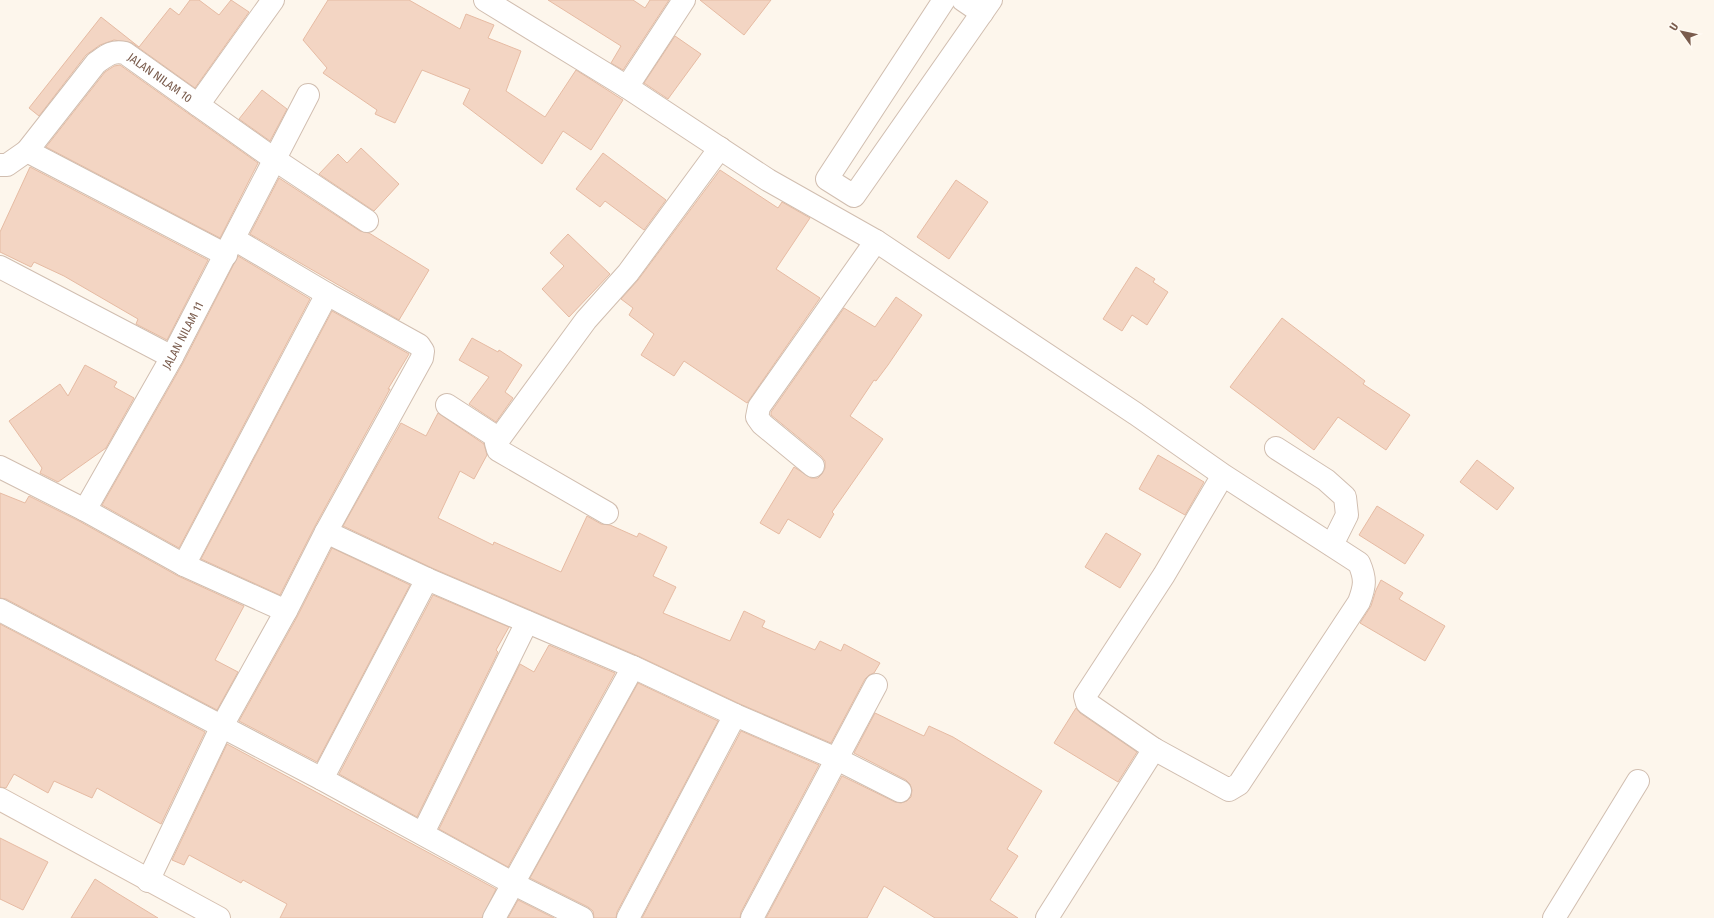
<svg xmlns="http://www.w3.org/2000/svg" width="1714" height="918" viewBox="0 0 1714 918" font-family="'Fira Sans Condensed',sans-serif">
<rect width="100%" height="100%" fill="#fdf6ec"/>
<g fill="#f3d5c3" stroke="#e6bba3">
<path d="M 190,0 L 199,0 L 219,15 L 231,0 L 249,12 L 195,88 L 132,43 L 114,40 L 100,45 L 86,55 L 39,116 L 29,108 L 101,17 L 139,47 L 170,8 L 179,15 Z"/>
<path d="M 328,0 L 409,0 L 460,29 L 466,14 L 494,25 L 488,38 L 521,51 L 506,91 L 545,117 L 576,70 L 623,100 L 591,150 L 563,131 L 542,164 L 463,104 L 470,89 L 422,70 L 395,123 L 375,114 L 377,110 L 323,73 L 327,68 L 303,40 Z"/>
<path d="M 548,0 L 633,0 L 645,8 L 650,0 L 669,0 L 623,70 L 611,63 L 621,46 Z"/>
<path d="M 700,0 L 771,0 L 744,35 Z"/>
<path d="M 675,36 L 701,54 L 668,99 L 644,83 Z"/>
<path d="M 120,65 L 258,163 L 220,238 L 46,147 L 105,72 L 114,66 Z"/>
<path d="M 262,90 L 287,109 L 270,141 L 239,119 Z"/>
<path d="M 361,148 L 399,184 L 374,211 L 319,174 L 338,154 L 347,163 Z"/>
<path d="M 603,153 L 666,200 L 644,230 L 605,201 L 600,207 L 576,189 Z"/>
<path d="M 30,167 L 208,260 L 167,340 L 136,324 L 138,319 L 64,276 L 34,262 L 31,267 L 0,252 L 0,232 Z"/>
<path d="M 720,170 L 778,208 L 782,202 L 810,218 L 776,269 L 820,298 L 747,403 L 684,361 L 674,376 L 641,355 L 654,334 L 629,315 L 633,308 L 621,299 L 638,280 Z"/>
<path d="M 279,178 L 360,231 L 369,233 L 429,270 L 399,320 L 250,234 Z"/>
<path d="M 956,180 L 988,202 L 949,259 L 917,237 Z"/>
<path d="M 568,234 L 610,274 L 569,317 L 542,289 L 564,266 L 550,253 Z"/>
<path d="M 238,256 L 310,299 L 179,548 L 102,505 L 183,363 Z"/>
<path d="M 1136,267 L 1155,279 L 1153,282 L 1168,292 L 1147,325 L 1132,315 L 1122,331 L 1103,319 Z"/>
<path d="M 896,297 L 922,315 L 888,365 L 876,381 L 874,380 L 850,416 L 883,439 L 832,512 L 834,514 L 820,538 L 788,519 L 779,534 L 760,523 L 794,467 L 811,478 L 818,478 L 822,474 L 825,468 L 825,461 L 821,456 L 771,415 L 771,412 L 844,308 L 875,327 Z"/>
<path d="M 332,311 L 409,354 L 388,389 L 390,389 L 378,411 L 315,526 L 280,595 L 201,559 Z"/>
<path d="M 1282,318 L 1365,381 L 1363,384 L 1410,415 L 1386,450 L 1338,417 L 1314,450 L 1230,387 Z"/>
<path d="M 472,338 L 498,352 L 499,350 L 522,365 L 505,392 L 513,398 L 496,422 L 469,404 L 489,377 L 459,360 Z"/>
<path d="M 85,365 L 117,382 L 114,387 L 134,398 L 106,448 L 58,482 L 40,473 L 42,468 L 9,421 L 60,384 L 68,396 Z"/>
<path d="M 438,413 L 484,444 L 487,455 L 474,479 L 460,471 L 438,518 L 493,545 L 494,542 L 561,572 L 587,516 L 601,524 L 610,525 L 637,537 L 639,533 L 667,547 L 653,576 L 676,587 L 663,613 L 730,641 L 744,611 L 765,621 L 762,627 L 815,650 L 820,641 L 841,651 L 844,644 L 880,663 L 874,673 L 869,675 L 865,679 L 831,743 L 740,704 L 638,656 L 432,568 L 343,526 L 401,423 L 426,436 Z"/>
<path d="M 1158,455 L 1204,482 L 1185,515 L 1139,489 Z"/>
<path d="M 1477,460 L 1514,488 L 1497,510 L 1460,482 Z"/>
<path d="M 0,493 L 25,503 L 29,496 L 79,521 L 178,576 L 244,606 L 215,660 L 238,672 L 217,710 L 6,599 L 0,598 Z"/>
<path d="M 1377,506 L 1424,535 L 1405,564 L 1359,535 Z"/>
<path d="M 1106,533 L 1141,554 L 1120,588 L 1085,567 Z"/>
<path d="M 332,548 L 410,585 L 317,762 L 239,721 L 297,617 Z"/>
<path d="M 1381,580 L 1403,593 L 1399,599 L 1445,626 L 1425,661 L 1360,623 L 1371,606 L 1376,590 Z"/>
<path d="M 433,595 L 509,627 L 496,650 L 498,652 L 417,817 L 339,774 Z"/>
<path d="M 0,624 L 205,732 L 161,824 L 97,788 L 92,798 L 54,781 L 48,793 L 14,774 L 6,788 L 0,787 Z"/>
<path d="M 549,645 L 615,673 L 508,867 L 439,829 L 520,664 L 534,672 Z"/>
<path d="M 638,683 L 718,721 L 617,912 L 616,918 L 594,918 L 593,911 L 588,907 L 530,878 Z"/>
<path d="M 1076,708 L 1080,713 L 1137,752 L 1118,782 L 1054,743 Z"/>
<path d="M 875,713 L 924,736 L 929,726 L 953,737 L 1042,791 L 1007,849 L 1018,856 L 990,900 L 1018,918 L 935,918 L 884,886 L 867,918 L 766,918 L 842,776 L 895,802 L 901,803 L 907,801 L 911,797 L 912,790 L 910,784 L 906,780 L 854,753 Z"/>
<path d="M 741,731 L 819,765 L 741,912 L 740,918 L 642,918 Z"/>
<path d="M 227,744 L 496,889 L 482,918 L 280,918 L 287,904 L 243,880 L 241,883 L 189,855 L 184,865 L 172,860 Z"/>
<path d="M 0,838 L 48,862 L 23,910 L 0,899 Z"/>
<path d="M 95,879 L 117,893 L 158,918 L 71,918 Z"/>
<path d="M 518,900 L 554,918 L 508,918 Z"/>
</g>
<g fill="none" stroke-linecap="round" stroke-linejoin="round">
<defs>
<g id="street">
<path d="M 485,0 L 627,87 L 768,180 L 876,241 L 1136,414 L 1223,475 L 1164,575 L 1085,696 L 1087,703 L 1154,749 L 1229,790 L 1239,784 L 1359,602 C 1365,586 1366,579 1359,563 L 1223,475"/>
<path d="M 944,0 L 827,179 L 854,196 L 991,0"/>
<path d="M 963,0 L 982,13"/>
<path d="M 627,87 L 684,0"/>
<path d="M 198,105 L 273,0"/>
<path d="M 27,151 L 226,255"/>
<path id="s1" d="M 0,165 L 7,165 L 27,151 L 96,63 C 106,56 112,50 125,53 L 274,159 L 367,221"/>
<path d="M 0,267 L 172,357"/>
<path d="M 447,405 L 498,438"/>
<path d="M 1276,448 L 1326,480 L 1345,497 L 1347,515 L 1332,545"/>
<path d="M 813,466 L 762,424 L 757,417 L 759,407 L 876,241"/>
<path d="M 0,467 L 85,510 L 184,565 L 286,611"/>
<path id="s2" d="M 85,510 L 172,357 L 308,95"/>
<path d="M 607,513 L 498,450 L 496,443 L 586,320 L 628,273 L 720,148"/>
<path d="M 326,532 L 427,579 L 633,667 L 735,715 L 837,759 L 900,791"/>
<path d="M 184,565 L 327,294"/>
<path d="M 0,610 L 322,779 L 512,883 L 582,918"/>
<path d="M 322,779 L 427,579"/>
<path d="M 423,833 L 527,622"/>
<path d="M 148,881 L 222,726 L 286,611 L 326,532 L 422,358 L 423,351 L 419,345 L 327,294 L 234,239"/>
<path d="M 494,918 L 633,667"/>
<path d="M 628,918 L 735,715"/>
<path d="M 752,918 L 876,685"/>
<path d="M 1047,918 L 1154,749"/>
<path d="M 1554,918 L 1638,781"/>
</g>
<path id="secondary" d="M 0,799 L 219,918"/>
</defs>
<use href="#street" stroke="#d1beb0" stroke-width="24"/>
<use href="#secondary" stroke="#d6c0b0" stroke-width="24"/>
<use href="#street" stroke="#fff" stroke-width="22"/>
<use href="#secondary" stroke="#fff" stroke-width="22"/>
</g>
<g text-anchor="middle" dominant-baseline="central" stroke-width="3" stroke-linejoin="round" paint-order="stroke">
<g font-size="12" fill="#7a5c4d" stroke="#fffaf3">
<text stroke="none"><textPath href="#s1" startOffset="218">JALAN NILAM 10</textPath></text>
<text stroke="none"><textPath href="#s2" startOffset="200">JALAN NILAM 11</textPath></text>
</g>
</g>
<g transform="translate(1682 32) rotate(303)" stroke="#fffaf3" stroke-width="3" paint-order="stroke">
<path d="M0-3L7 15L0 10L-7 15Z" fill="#7a5c4d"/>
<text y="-6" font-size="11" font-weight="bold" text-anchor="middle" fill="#7a5c4d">U</text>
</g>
</svg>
